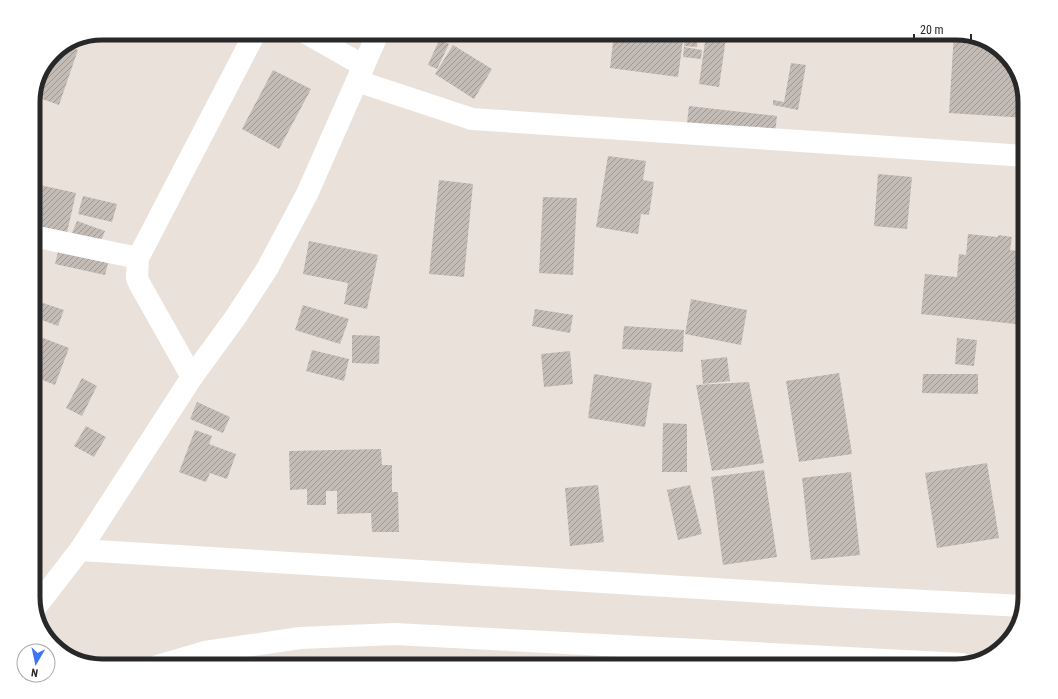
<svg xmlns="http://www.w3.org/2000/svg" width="1058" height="699" viewBox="0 0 1058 699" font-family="'Roboto Condensed',sans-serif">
<defs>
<pattern id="building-hatch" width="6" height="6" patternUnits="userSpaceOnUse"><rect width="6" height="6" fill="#c2bbb6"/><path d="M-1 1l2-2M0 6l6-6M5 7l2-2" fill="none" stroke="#9e9894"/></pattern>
</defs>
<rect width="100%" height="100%" fill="#eae1da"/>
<g fill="url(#building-hatch)">
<path d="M 614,33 L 684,33 L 678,77 L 610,68 Z"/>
<path d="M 954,33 L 994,44 L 1016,68 L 1025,102 L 1025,118 L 949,113 Z"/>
<path d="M 706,35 L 726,38 L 719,87 L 699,84 Z"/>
<path d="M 685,37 L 698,38 L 697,47 L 684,46 Z"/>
<path d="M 439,40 L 449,44 L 437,69 L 428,65 Z"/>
<path d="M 65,45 L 78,50 L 59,105 L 34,96 L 53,53 Z"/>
<path d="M 453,45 L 492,69 L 474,99 L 435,74 Z"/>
<path d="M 684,47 L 702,50 L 701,59 L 683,57 Z"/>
<path d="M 791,63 L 806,65 L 798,110 L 773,105 L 773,100 L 784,102 Z"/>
<path d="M 273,70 L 311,89 L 279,149 L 242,129 Z"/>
<path d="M 689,106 L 777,116 L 775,133 L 687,123 Z"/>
<path d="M 608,156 L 646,161 L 643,180 L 654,182 L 649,215 L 641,214 L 638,234 L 596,227 Z"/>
<path d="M 878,174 L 912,177 L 907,229 L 874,226 Z"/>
<path d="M 439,180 L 473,184 L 464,277 L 429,274 Z"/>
<path d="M 40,185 L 76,193 L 66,237 L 33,230 L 33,216 Z"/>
<path d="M 83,196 L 117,204 L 112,222 L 78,214 Z"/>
<path d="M 543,197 L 577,198 L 573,275 L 539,273 Z"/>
<path d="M 77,221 L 105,231 L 100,243 L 72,233 Z"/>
<path d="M 968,234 L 998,237 L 998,235 L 1012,237 L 1010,250 L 1025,252 L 1025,325 L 921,314 L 925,274 L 957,277 L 959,254 L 966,255 Z"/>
<path d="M 309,241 L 378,255 L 367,309 L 344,304 L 348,283 L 303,274 Z"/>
<path d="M 58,252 L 108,263 L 105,275 L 55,264 Z"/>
<path d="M 691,299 L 747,310 L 741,345 L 685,334 Z"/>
<path d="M 40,302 L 64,310 L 58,326 L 34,317 Z"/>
<path d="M 303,305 L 349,319 L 340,344 L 295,330 Z"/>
<path d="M 535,309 L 573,315 L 570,333 L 532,326 Z"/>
<path d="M 624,326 L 684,330 L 683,352 L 622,349 Z"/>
<path d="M 33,334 L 69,348 L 55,385 L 33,376 Z"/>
<path d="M 352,335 L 380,336 L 379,364 L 352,363 Z"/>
<path d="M 957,338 L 977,340 L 974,366 L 955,364 Z"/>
<path d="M 312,350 L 349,359 L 344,381 L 306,371 Z"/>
<path d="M 570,351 L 573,384 L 544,387 L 541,354 Z"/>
<path d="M 727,357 L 730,381 L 703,384 L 701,360 Z"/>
<path d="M 839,373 L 852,454 L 799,462 L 786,381 Z"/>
<path d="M 594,374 L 652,383 L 645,427 L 588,418 Z"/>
<path d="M 923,374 L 978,374 L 978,394 L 922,393 Z"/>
<path d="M 82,378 L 97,386 L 82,416 L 66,408 Z"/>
<path d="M 749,382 L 764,463 L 712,471 L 696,385 Z"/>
<path d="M 197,402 L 230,417 L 223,433 L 190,419 Z"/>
<path d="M 33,413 L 38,417 L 33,424 Z"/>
<path d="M 663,423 L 687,424 L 687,472 L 662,472 Z"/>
<path d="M 86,426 L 106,437 L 94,457 L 74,446 Z"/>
<path d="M 195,430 L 212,436 L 209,444 L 236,454 L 227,479 L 210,473 L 206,482 L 179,472 Z"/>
<path d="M 381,449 L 382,465 L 392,465 L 392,492 L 398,492 L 399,532 L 372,532 L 371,513 L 337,514 L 337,491 L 326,491 L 326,505 L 307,505 L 307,489 L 290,490 L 289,451 Z"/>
<path d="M 987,463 L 999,538 L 937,548 L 925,473 Z"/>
<path d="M 764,470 L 777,557 L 723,565 L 711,477 Z"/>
<path d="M 851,472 L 860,555 L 811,560 L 802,478 Z"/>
<path d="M 598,485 L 604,542 L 570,546 L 565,488 Z"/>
<path d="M 690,485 L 702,534 L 678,540 L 667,490 Z"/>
</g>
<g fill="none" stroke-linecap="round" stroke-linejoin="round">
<g stroke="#fff" stroke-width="22">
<path d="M 306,33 L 364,66"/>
<path d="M 357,81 L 472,119 L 1025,156"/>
<path d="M 33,236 L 138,258 L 137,278 L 139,283 L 192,377"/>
<path d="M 138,258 L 255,33"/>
<path d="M 80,550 L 828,596 L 1022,606"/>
<path d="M 35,608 L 80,550 L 192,377 L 235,318 L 267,269 L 307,194 L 378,33"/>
<path d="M 636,647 L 654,666"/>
<path d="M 157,666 L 205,652 L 300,638 L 395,634 L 962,664"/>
</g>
</g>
<path d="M0 0H1058V699H0ZM102 40H956A62 62 0 0 1 1018 102V597A62 62 0 0 1 956 659H102A62 62 0 0 1 40 597V102A62 62 0 0 1 102 40Z" fill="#fff" fill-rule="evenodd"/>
<path fill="none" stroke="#282828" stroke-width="5" d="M102 40H956A62 62 0 0 1 1018 102V597A62 62 0 0 1 956 659H102A62 62 0 0 1 40 597V102A62 62 0 0 1 102 40Z"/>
<g transform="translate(36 663) rotate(189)"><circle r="19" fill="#ffffff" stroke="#a9a9a9"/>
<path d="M0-3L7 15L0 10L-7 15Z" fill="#3e75f2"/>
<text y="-6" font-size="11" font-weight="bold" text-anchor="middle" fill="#282828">N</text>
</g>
<path d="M914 34v6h57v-6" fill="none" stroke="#282828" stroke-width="2"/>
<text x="920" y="34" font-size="12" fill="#282828" stroke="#ffffff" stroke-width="3" paint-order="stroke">20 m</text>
</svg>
